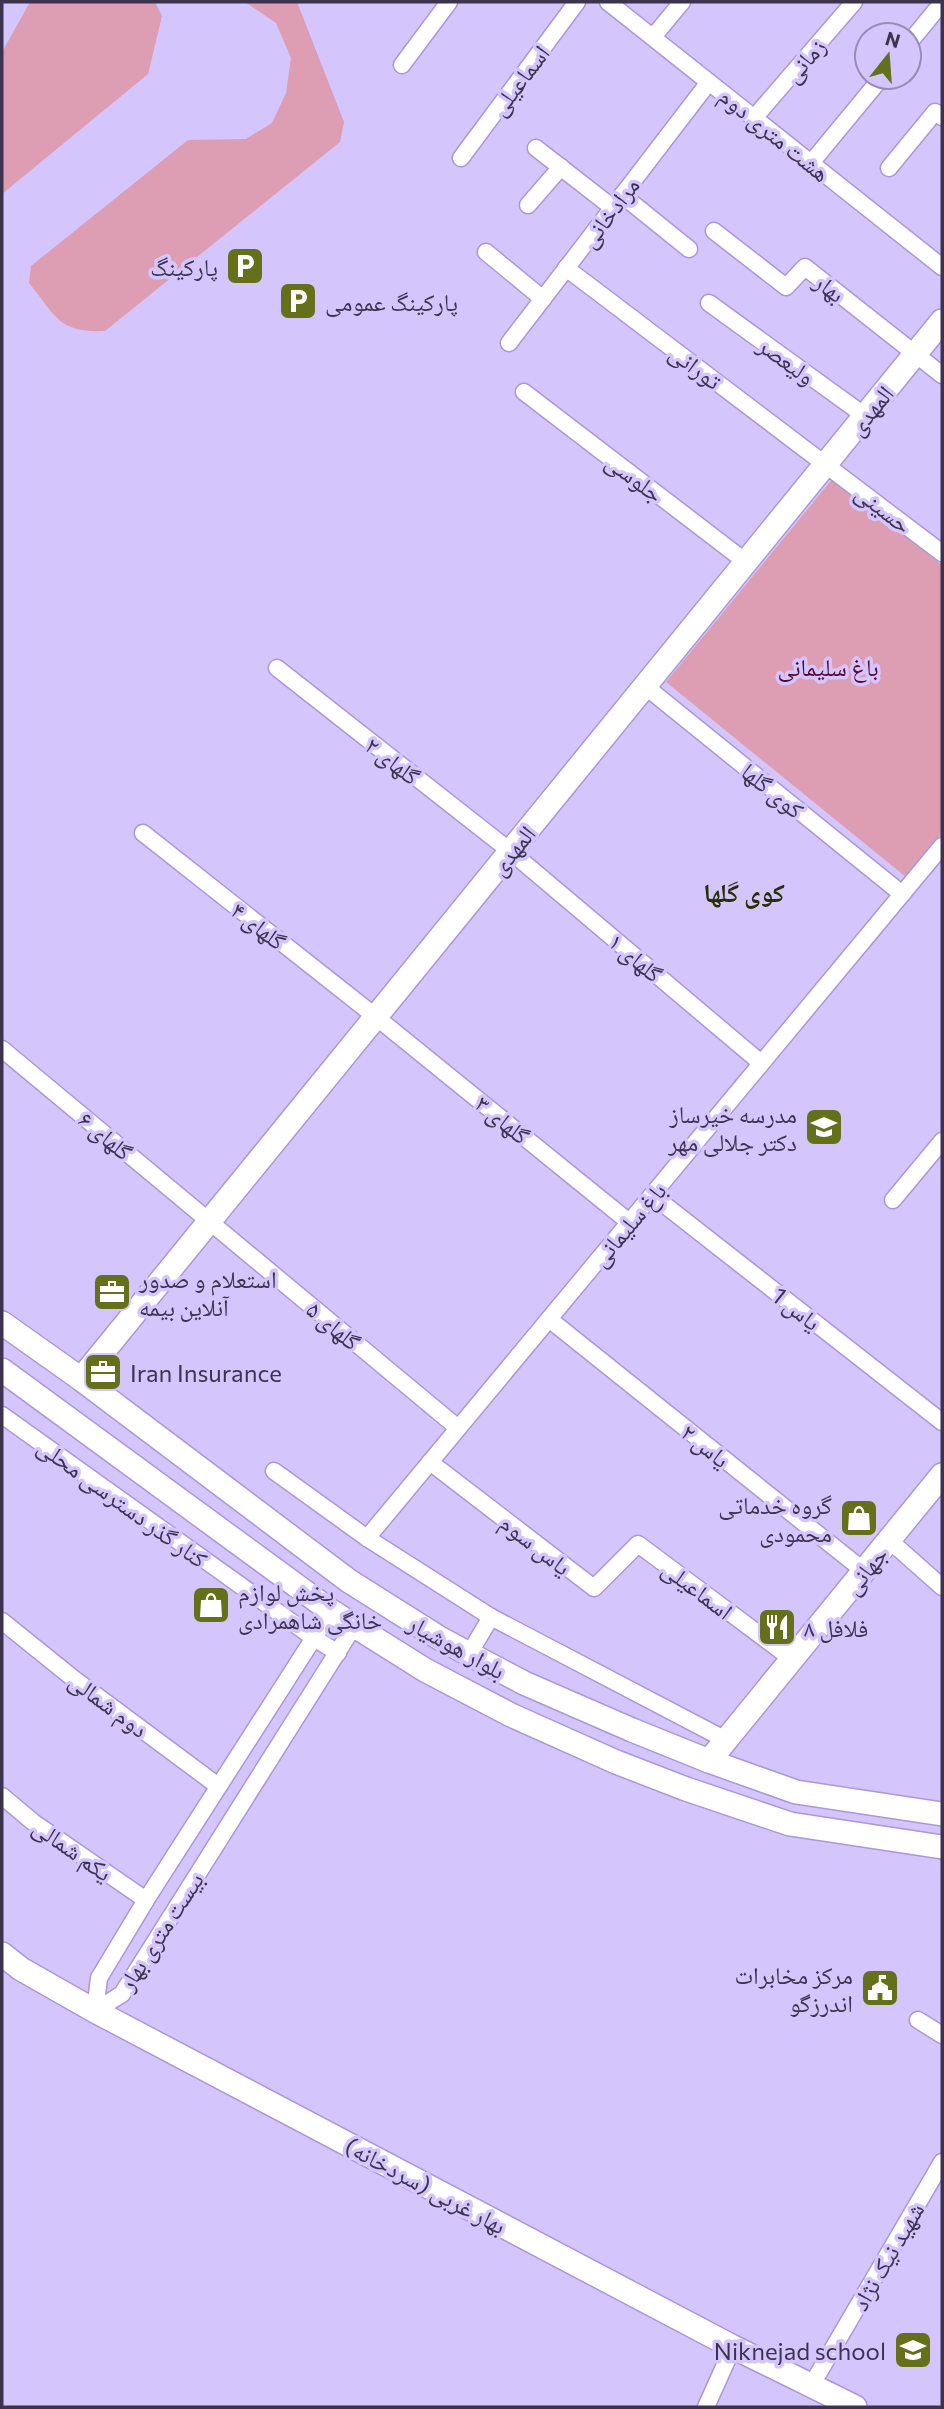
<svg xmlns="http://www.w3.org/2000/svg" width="944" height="2409" viewBox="0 0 944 2409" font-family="Commissioner,'Noto Naskh Arabic',sans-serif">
<rect width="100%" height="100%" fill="#d5c5fd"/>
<g fill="#dd9db2">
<path d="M 30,2 L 155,2 L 162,16 L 148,74 L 2,194 L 2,52 Z"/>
<path d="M 245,2 L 297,2 L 344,122 L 340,142 L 105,331 C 58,333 56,316 29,283 L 31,266 L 188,140 L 246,139 L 272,123 L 286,93 L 291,58 L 276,23 Z"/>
<path d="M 834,477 L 942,565 L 942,833 L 906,877 L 666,682 Z"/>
</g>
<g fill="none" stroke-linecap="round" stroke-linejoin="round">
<defs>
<g id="street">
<path d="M 608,2 L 942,267"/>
<path d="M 653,37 L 682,2"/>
<path d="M 909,43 L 936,10"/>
<path d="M 402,65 L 449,2"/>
<path d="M 754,118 L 854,2"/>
<path d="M 536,148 L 613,208"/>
<path d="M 461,158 L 577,2"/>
<path d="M 811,163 L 882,77"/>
<path d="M 889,168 L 935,112 L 942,117"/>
<path d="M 622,195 L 689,249"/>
<path d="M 528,205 L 561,167"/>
<path d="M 714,231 L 786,287 L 805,267 L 942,375"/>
<path d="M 486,252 L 543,299"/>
<path d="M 566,268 L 942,553"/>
<path d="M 709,303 L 865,416"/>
<path d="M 509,343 L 709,82"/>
<path d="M 524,392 L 746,562"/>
<path d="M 277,668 L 510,851 L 761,1063"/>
<path d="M 645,686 L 902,894"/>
<path d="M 143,833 L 376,1017 L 629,1222"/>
<path d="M 2,1049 L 458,1428"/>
<path d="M 652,1195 L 942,1422"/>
<path d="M 893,1200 L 942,1141"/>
<path d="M 549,1319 L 864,1571"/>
<path d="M 2,1415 L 314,1638 L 338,1653"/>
<path d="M 430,1462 L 594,1588 L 638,1544 L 792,1659"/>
<path d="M 274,1471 L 367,1538 L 491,1617 L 726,1740"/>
<path d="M 367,1538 L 942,846"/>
<path d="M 889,1540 L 942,1587"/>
<path d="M 2,1621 L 74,1679 L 218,1786"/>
<path d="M 469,1654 L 491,1617"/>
<path d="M 2,1796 L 33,1822 L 146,1900"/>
<path d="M 95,2011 L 99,1978 L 146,1900 L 331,1611"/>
<path d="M 95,2011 L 122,1994 L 354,1626"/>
<path d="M 918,2020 L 942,2035"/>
<path d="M 811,2386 L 942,2162"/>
<path d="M 706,2407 L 733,2347"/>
</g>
<g id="secondary">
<path d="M 2,1323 L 81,1379 L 349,1581 L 441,1639 L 469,1654 L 524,1683 L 632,1730 L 709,1761 L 796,1792 L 942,1814"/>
<path d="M 2,1370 L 331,1611 L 425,1670 L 511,1715 L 616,1762 L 686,1789 L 790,1824 L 942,1847"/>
<path d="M 81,1379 L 942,321"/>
<path d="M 709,1761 L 942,1475"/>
<path d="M 2,1954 L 21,1969 L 95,2011 L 733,2347 L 855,2407"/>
</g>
</defs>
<use href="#street" stroke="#ab97da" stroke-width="19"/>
<use href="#secondary" stroke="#ab97da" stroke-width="26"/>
<use href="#street" stroke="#fff" stroke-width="16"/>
<use href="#secondary" stroke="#fff" stroke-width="23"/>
</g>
<defs>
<symbol id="parking-square" viewBox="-11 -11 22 22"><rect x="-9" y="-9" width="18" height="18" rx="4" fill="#64701a" stroke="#d5c5fd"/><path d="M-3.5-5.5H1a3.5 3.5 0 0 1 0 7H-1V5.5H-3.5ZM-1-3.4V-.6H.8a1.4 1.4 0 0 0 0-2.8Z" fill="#fff"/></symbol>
<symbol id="school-square" viewBox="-11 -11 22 22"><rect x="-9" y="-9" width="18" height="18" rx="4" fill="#64701a" stroke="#d5c5fd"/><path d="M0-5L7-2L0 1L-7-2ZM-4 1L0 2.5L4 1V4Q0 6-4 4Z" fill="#fff"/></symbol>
<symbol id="office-square" viewBox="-11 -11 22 22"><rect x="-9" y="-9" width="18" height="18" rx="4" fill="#64701a" stroke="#d5c5fd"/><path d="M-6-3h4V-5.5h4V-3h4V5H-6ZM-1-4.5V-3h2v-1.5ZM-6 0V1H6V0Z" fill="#fff"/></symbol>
<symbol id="shop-square" viewBox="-11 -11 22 22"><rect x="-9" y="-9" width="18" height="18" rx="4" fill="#64701a" stroke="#d5c5fd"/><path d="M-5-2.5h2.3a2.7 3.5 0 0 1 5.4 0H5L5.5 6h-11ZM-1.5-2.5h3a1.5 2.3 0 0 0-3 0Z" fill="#fff"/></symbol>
<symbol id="restaurant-square" viewBox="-11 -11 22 22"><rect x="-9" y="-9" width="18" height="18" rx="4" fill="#64701a" stroke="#d5c5fd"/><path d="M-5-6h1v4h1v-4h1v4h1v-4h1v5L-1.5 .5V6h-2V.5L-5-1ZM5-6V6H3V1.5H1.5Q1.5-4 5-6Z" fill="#fff"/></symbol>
<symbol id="civic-square" viewBox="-11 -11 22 22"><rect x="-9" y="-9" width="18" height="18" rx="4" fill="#64701a" stroke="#d5c5fd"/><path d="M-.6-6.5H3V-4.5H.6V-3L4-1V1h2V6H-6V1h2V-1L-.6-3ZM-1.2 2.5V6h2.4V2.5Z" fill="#fff"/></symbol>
</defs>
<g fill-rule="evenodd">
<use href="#parking-square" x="223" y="244" width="44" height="44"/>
<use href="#parking-square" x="276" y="279" width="44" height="44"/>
<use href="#school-square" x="802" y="1105" width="44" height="44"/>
<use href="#office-square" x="90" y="1270" width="44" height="44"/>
<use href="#office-square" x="81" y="1350" width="44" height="44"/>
<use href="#shop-square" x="837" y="1496" width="44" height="44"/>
<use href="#shop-square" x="189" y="1583" width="44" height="44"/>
<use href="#restaurant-square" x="755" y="1605" width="44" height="44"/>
<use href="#civic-square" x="858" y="1966" width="44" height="44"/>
<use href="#school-square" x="891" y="2328" width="44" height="44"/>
</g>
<g text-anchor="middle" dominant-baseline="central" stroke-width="7" stroke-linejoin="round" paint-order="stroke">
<g font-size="24" fill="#3c334f" stroke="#d5c5fd">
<text transform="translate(804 60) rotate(-49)">زمانی</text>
<text transform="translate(519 80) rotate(-53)">اسماعیلی</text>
<text transform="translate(775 134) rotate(39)">هشت متری دوم</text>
<text transform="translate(609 212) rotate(-53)">مرادخانی</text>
<text transform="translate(830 287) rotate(38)">بهار</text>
<text transform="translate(787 360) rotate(36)">ولیعصر</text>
<text transform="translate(696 366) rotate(37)">تورانی</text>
<text transform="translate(870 410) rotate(-51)">المهدی</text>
<text transform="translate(635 477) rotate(37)">جلوسی</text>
<text transform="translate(884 508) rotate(38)">حسینی</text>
<text transform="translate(393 760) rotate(38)">گلهای ۲</text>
<text transform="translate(773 790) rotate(39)">کوی گلها</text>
<text transform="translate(512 850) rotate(-51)">المهدی</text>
<text transform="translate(259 925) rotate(38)">گلهای ۴</text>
<text transform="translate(636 957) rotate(40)">گلهای ۱</text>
<text transform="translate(503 1119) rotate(39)">گلهای ۳</text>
<text transform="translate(106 1135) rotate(40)">گلهای ۶</text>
<text transform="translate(628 1224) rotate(-50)">باغ سلیمانی</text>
<text transform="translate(797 1308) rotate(38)">یاس 1</text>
<text transform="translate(334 1325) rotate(40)">گلهای ۵</text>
<text transform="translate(706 1445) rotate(39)">یاس ۲</text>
<text transform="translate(123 1502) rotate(36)">کنار گذر دسترسی محلی</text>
<text transform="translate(536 1544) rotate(38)">یاس سوم</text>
<text transform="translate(865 1570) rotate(-51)">جهانی</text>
<text transform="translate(698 1589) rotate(37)">اسماعیلی</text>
<text transform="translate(457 1646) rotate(29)">بلوار هوشیار</text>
<text transform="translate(109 1704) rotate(37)">دوم شمالی</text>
<text transform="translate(73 1849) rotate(35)">یکم شمالی</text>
<text transform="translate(160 1931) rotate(-57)">بیست متری بهار</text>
<text transform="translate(426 2185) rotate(28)">بهار غربی (سردخانه)</text>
<text transform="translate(887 2256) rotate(-60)">شهید نیک نژاد</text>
</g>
<g font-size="24" fill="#3c334f" stroke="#d5c5fd" text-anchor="end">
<text x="218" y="266">پارکینگ</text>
<text x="325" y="301" text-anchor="start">پارکینگ عمومی</text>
<text x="797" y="1113">مدرسه خیرساز<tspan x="797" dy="28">دکتر جلالی مهر</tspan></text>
<text x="139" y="1278" text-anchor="start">استعلام و صدور<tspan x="139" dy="28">آنلاین بیمه</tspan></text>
<text x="130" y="1372" text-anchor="start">Iran Insurance</text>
<text x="832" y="1504">گروه خدماتی<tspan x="832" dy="28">محمودی</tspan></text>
<text x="238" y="1591" text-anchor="start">پخش لوازم<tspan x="238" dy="28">خانگی شاهمرادی</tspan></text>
<text x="804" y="1627" text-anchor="start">فلافل ۸</text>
<text x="853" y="1974">مرکز مخابرات<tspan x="853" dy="28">اندرزگو</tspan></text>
<text x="886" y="2350">Niknejad school</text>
</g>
<g font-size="24" fill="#58062f" stroke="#d5c5fd">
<text x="828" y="666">باغ سلیمانی</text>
</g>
<g font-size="26" font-weight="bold" fill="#282e05" stroke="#d5c5fd">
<text x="744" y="891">کوی گلها</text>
</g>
</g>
<rect width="944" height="2409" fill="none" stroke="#3c334f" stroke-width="7"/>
<g transform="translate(888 56) rotate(17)"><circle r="33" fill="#d5c5fd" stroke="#988bb7" stroke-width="2"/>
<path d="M0-5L12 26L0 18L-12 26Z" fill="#64701a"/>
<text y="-10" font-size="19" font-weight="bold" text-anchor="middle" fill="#3c334f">N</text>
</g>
</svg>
